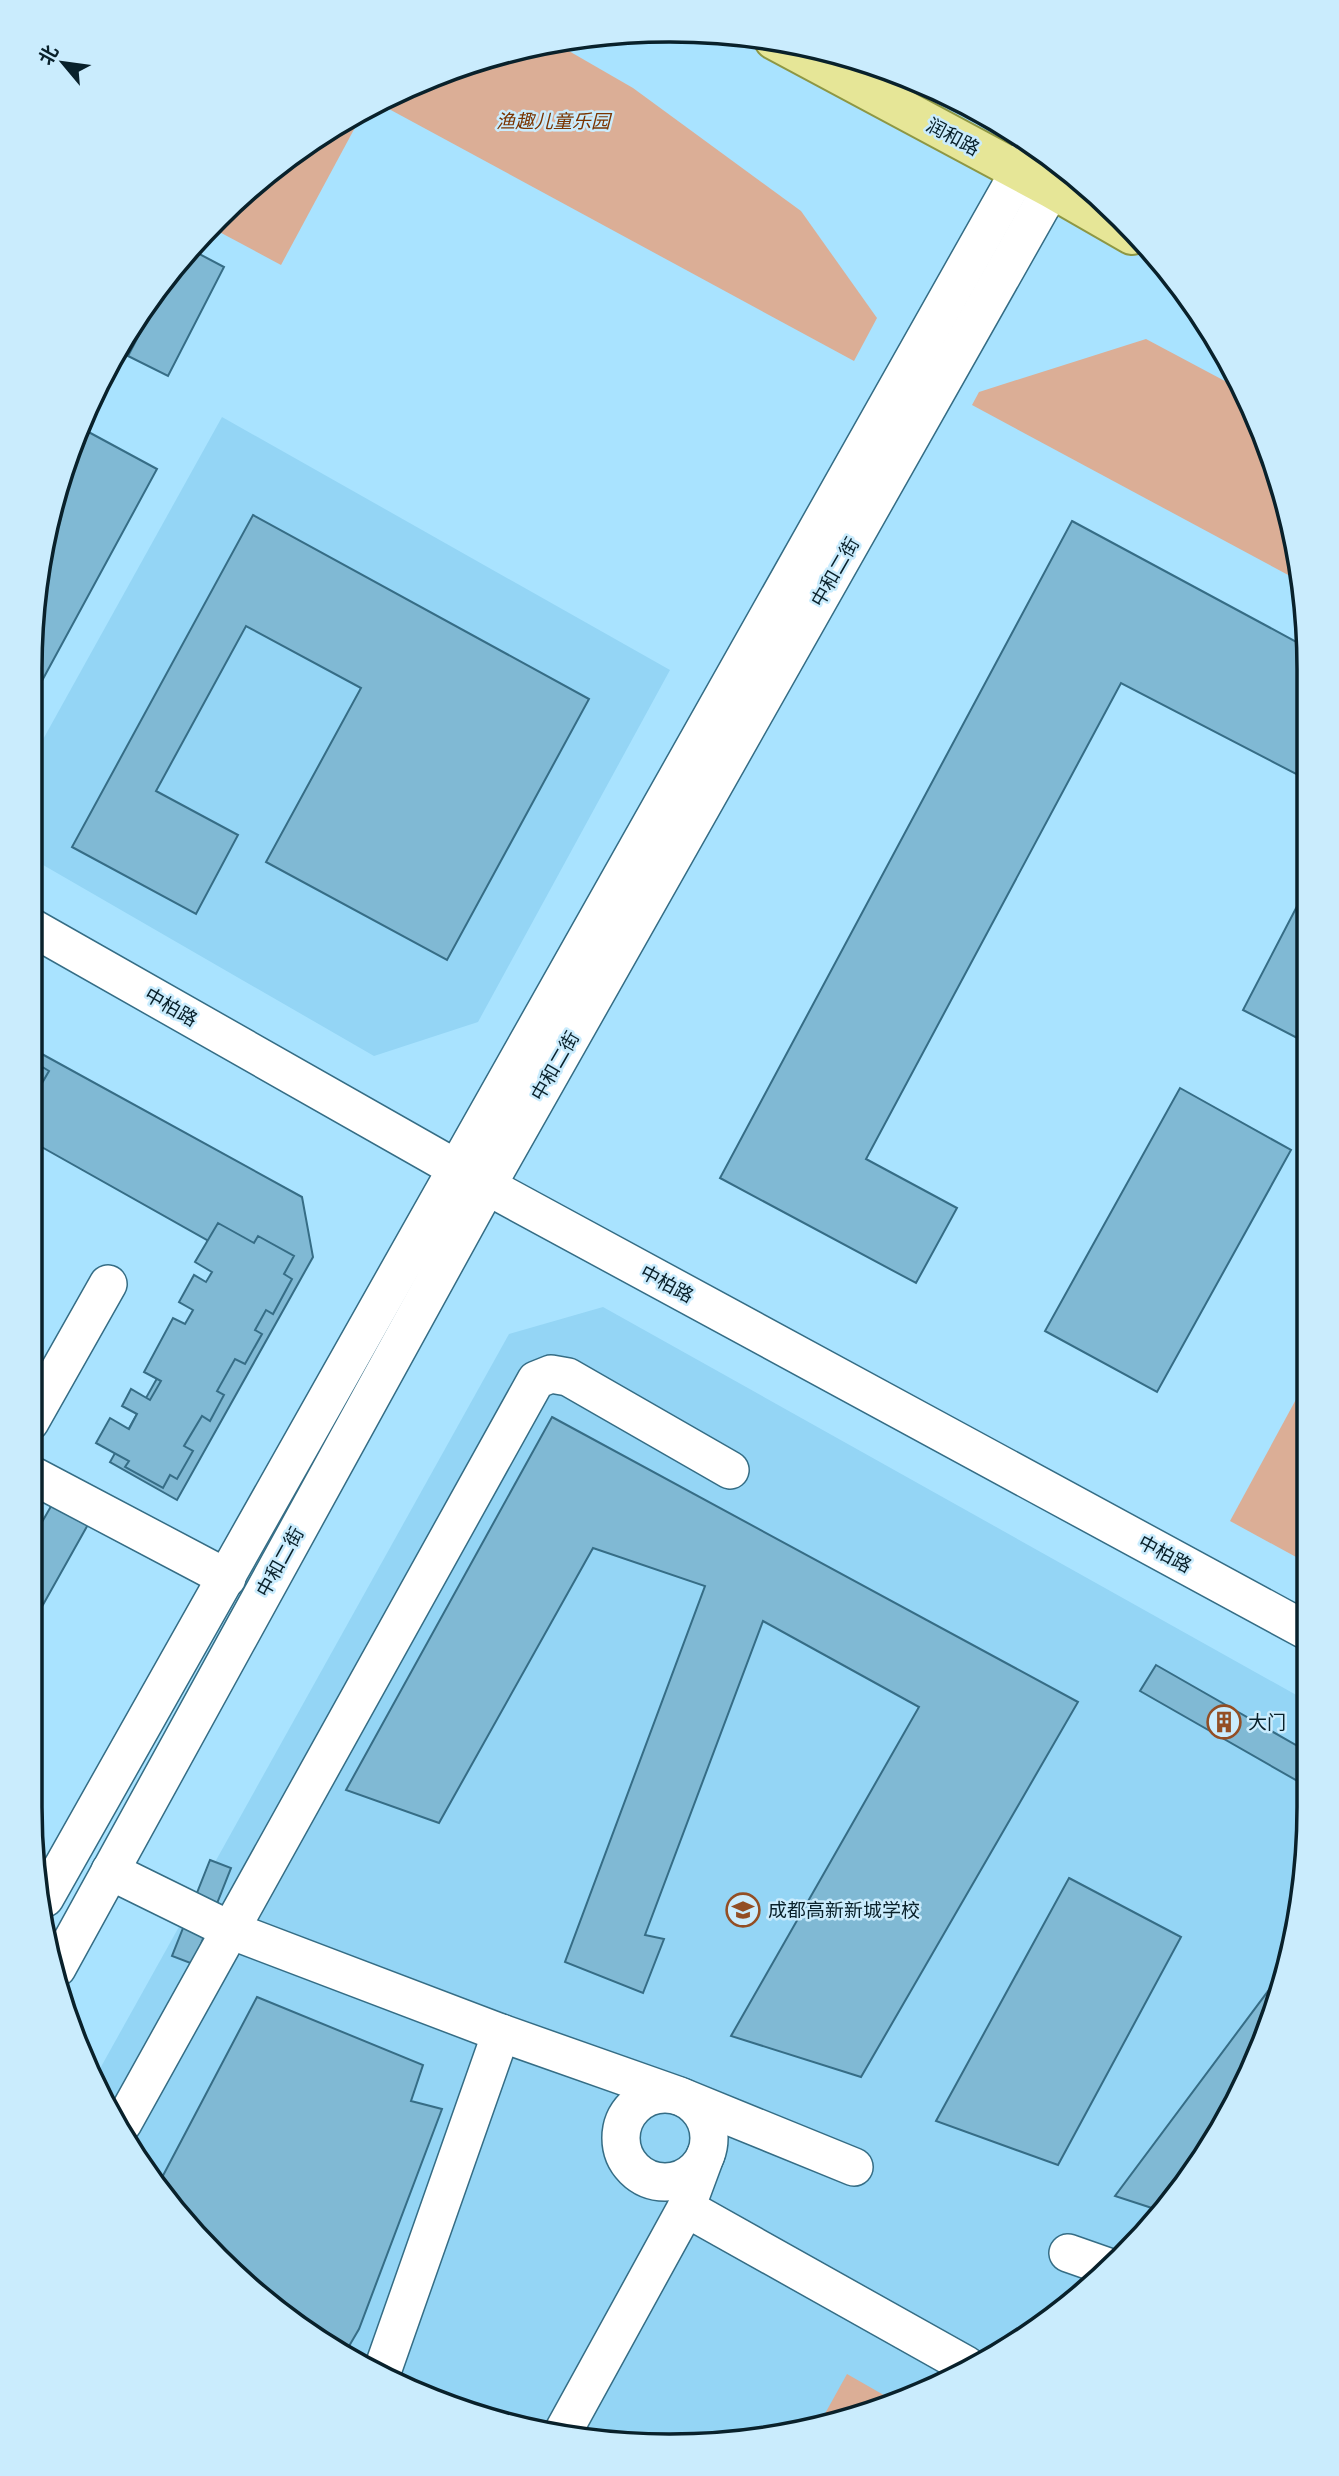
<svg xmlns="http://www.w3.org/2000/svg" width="1339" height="2476" viewBox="0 0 1339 2476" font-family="'Crimson Pro','Noto Sans SC',serif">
<rect width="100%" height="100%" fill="#a9e3ff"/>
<g fill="#94d5f5">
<path d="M 222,417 L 670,670 L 478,1022 L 374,1056 L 31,858 L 31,761 Z"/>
<path d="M 603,1307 L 1307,1701 L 1308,1848 L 1287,1972 L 1224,2126 L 1092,2287 L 915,2397 L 712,2445 L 504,2425 L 314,2339 L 162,2196 L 97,2074 L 509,1334 Z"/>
</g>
<g fill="#dbae96">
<path d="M 555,43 L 633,88 L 801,211 L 877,318 L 854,361 L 376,102 L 386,96 L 504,52 Z"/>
<path d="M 365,109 L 281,265 L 210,227 L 280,162 Z"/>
<path d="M 1146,339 L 1238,388 L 1275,463 L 1303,583 L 972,405 L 979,392 Z"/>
<path d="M 1306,1381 L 1307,1563 L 1230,1521 Z"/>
<path d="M 847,2374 L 896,2402 L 822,2419 Z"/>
</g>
<g fill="#80b9d4" stroke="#366d86" stroke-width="2">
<path d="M 188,248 L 224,267 L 168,376 L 128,356 L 173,270 Z"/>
<path d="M 139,317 L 122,351 L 117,348 Z"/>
<path d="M 83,429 L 157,469 L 31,701 L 31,628 L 52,504 Z"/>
<path d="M 253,515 L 589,699 L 447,960 L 266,862 L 361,688 L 246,626 L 156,791 L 238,835 L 196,914 L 72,847 Z"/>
<path d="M 1072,521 L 1304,646 L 1304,762 L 1298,775 L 1121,683 L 866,1159 L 957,1208 L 916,1283 L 720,1178 Z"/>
<path d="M 1305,891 L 1305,1042 L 1243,1010 Z"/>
<path d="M 31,1048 L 302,1197 L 313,1257 L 177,1500 L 110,1462 L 228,1252 L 31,1141 Z"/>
<path d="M 31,1060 L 49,1071 L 34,1097 L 40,1101 L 34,1112 L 31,1110 Z"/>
<path d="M 1180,1088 L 1291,1150 L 1157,1392 L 1045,1331 Z"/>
<path d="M 218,1223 L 254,1243 L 258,1236 L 294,1256 L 284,1274 L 292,1279 L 273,1314 L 266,1310 L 255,1330 L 262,1334 L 245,1364 L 235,1359 L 217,1391 L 224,1395 L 210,1421 L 202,1416 L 184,1446 L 193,1451 L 177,1479 L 170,1475 L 163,1488 L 125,1467 L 129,1461 L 96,1443 L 110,1418 L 129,1429 L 137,1414 L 122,1406 L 131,1389 L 150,1400 L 161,1381 L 144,1372 L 173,1318 L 185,1324 L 193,1310 L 179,1302 L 194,1275 L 206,1282 L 212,1272 L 195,1262 Z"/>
<path d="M 552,1417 L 1078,1702 L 861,2077 L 731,2036 L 919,1707 L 763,1621 L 645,1935 L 664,1939 L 643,1993 L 565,1962 L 705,1586 L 593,1548 L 439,1823 L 346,1790 Z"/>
<path d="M 54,1501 L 90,1521 L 30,1628 L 30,1543 Z"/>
<path d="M 1156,1665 L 1308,1752 L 1308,1787 L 1140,1691 Z"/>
<path d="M 210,1860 L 231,1868 L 193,1964 L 172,1956 Z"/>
<path d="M 1069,1878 L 1181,1937 L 1058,2165 L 936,2121 Z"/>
<path d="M 1289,1963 L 1287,1972 L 1224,2126 L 1155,2209 L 1115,2196 Z"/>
<path d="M 257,1997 L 423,2065 L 411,2101 L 442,2109 L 359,2329 L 345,2353 L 314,2339 L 162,2196 L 157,2187 Z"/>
</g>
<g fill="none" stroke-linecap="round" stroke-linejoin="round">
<defs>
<g id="minor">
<path d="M 31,927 L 487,1186 L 1307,1631"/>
<path d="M 30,1422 L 108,1284"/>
<path d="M 30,1474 L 227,1578"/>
<path d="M 110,1871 L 230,1930 L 501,2033 L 677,2095 L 854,2167"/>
<path d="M 45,1898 L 1033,147"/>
<path d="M 57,1968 L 487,1186 L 1063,168"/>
<circle cx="665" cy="2138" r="44"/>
<path d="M 123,2123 L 536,1380 L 551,1374 L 568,1377 L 730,1470"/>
<path d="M 686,2208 L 966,2365"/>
<path d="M 1068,2253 L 1108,2267"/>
<path d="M 383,2369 L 501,2033"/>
<path d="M 564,2430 L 686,2208 L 706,2154"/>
</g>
<path id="major" d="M 774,40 L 1052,189 L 1132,235"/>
</defs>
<use href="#minor" stroke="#356d85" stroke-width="40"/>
<use href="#major" stroke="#8e9744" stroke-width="42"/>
<use href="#minor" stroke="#fff" stroke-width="37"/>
<use href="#major" stroke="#e6e697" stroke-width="38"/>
</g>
<defs>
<symbol id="building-ring" viewBox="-11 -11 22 22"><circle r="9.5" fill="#caecfd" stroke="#934e24" stroke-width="1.5"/><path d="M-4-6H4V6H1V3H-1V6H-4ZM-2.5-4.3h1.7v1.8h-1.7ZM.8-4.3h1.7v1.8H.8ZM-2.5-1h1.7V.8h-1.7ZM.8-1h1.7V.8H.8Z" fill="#934e24"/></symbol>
<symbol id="school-ring" viewBox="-11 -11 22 22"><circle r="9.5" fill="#caecfd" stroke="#934e24" stroke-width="1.5"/><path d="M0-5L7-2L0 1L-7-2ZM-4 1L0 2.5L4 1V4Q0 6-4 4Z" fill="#934e24"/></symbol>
</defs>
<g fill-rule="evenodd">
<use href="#building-ring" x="1205" y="1703" width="38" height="38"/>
<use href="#school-ring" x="724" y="1891" width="38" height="38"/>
</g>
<g text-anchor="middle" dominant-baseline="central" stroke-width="5" stroke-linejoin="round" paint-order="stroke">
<g font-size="19" font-style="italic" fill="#7a3400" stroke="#caecfd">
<text x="553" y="121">渔趣儿童乐园</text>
</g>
<g font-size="19" fill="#09212b" stroke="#caecfd">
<text transform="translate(953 137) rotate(28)">润和路</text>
<text transform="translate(835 572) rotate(-60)">中和二街</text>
<text transform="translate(171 1007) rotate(30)">中柏路</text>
<text transform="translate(555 1066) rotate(-60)">中和二街</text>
<text transform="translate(667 1284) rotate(28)">中柏路</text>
<text transform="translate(1165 1554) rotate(28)">中柏路</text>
<text transform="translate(280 1562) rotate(-61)">中和二街</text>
</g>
<g font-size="19" fill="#09212b" stroke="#caecfd" text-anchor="start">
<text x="1248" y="1722">大门</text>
<text x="768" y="1910">成都高新新城学校</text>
</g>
</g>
<path d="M0 0H1339V2476H0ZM669 42H670A627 627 0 0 1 1297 669V1807A627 627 0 0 1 670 2434H669A627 627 0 0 1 42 1807V669A627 627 0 0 1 669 42Z" fill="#caecfd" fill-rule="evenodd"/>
<path fill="none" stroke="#09212b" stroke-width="3.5" d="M669 42H670A627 627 0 0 1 1297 669V1807A627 627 0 0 1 670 2434H669A627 627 0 0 1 42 1807V669A627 627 0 0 1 669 42Z"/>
<g transform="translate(63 63) rotate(299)" stroke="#caecfd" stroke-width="5" paint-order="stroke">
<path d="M0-5L12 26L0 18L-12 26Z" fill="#09212b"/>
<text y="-10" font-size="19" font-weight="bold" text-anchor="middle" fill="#09212b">北</text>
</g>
</svg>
